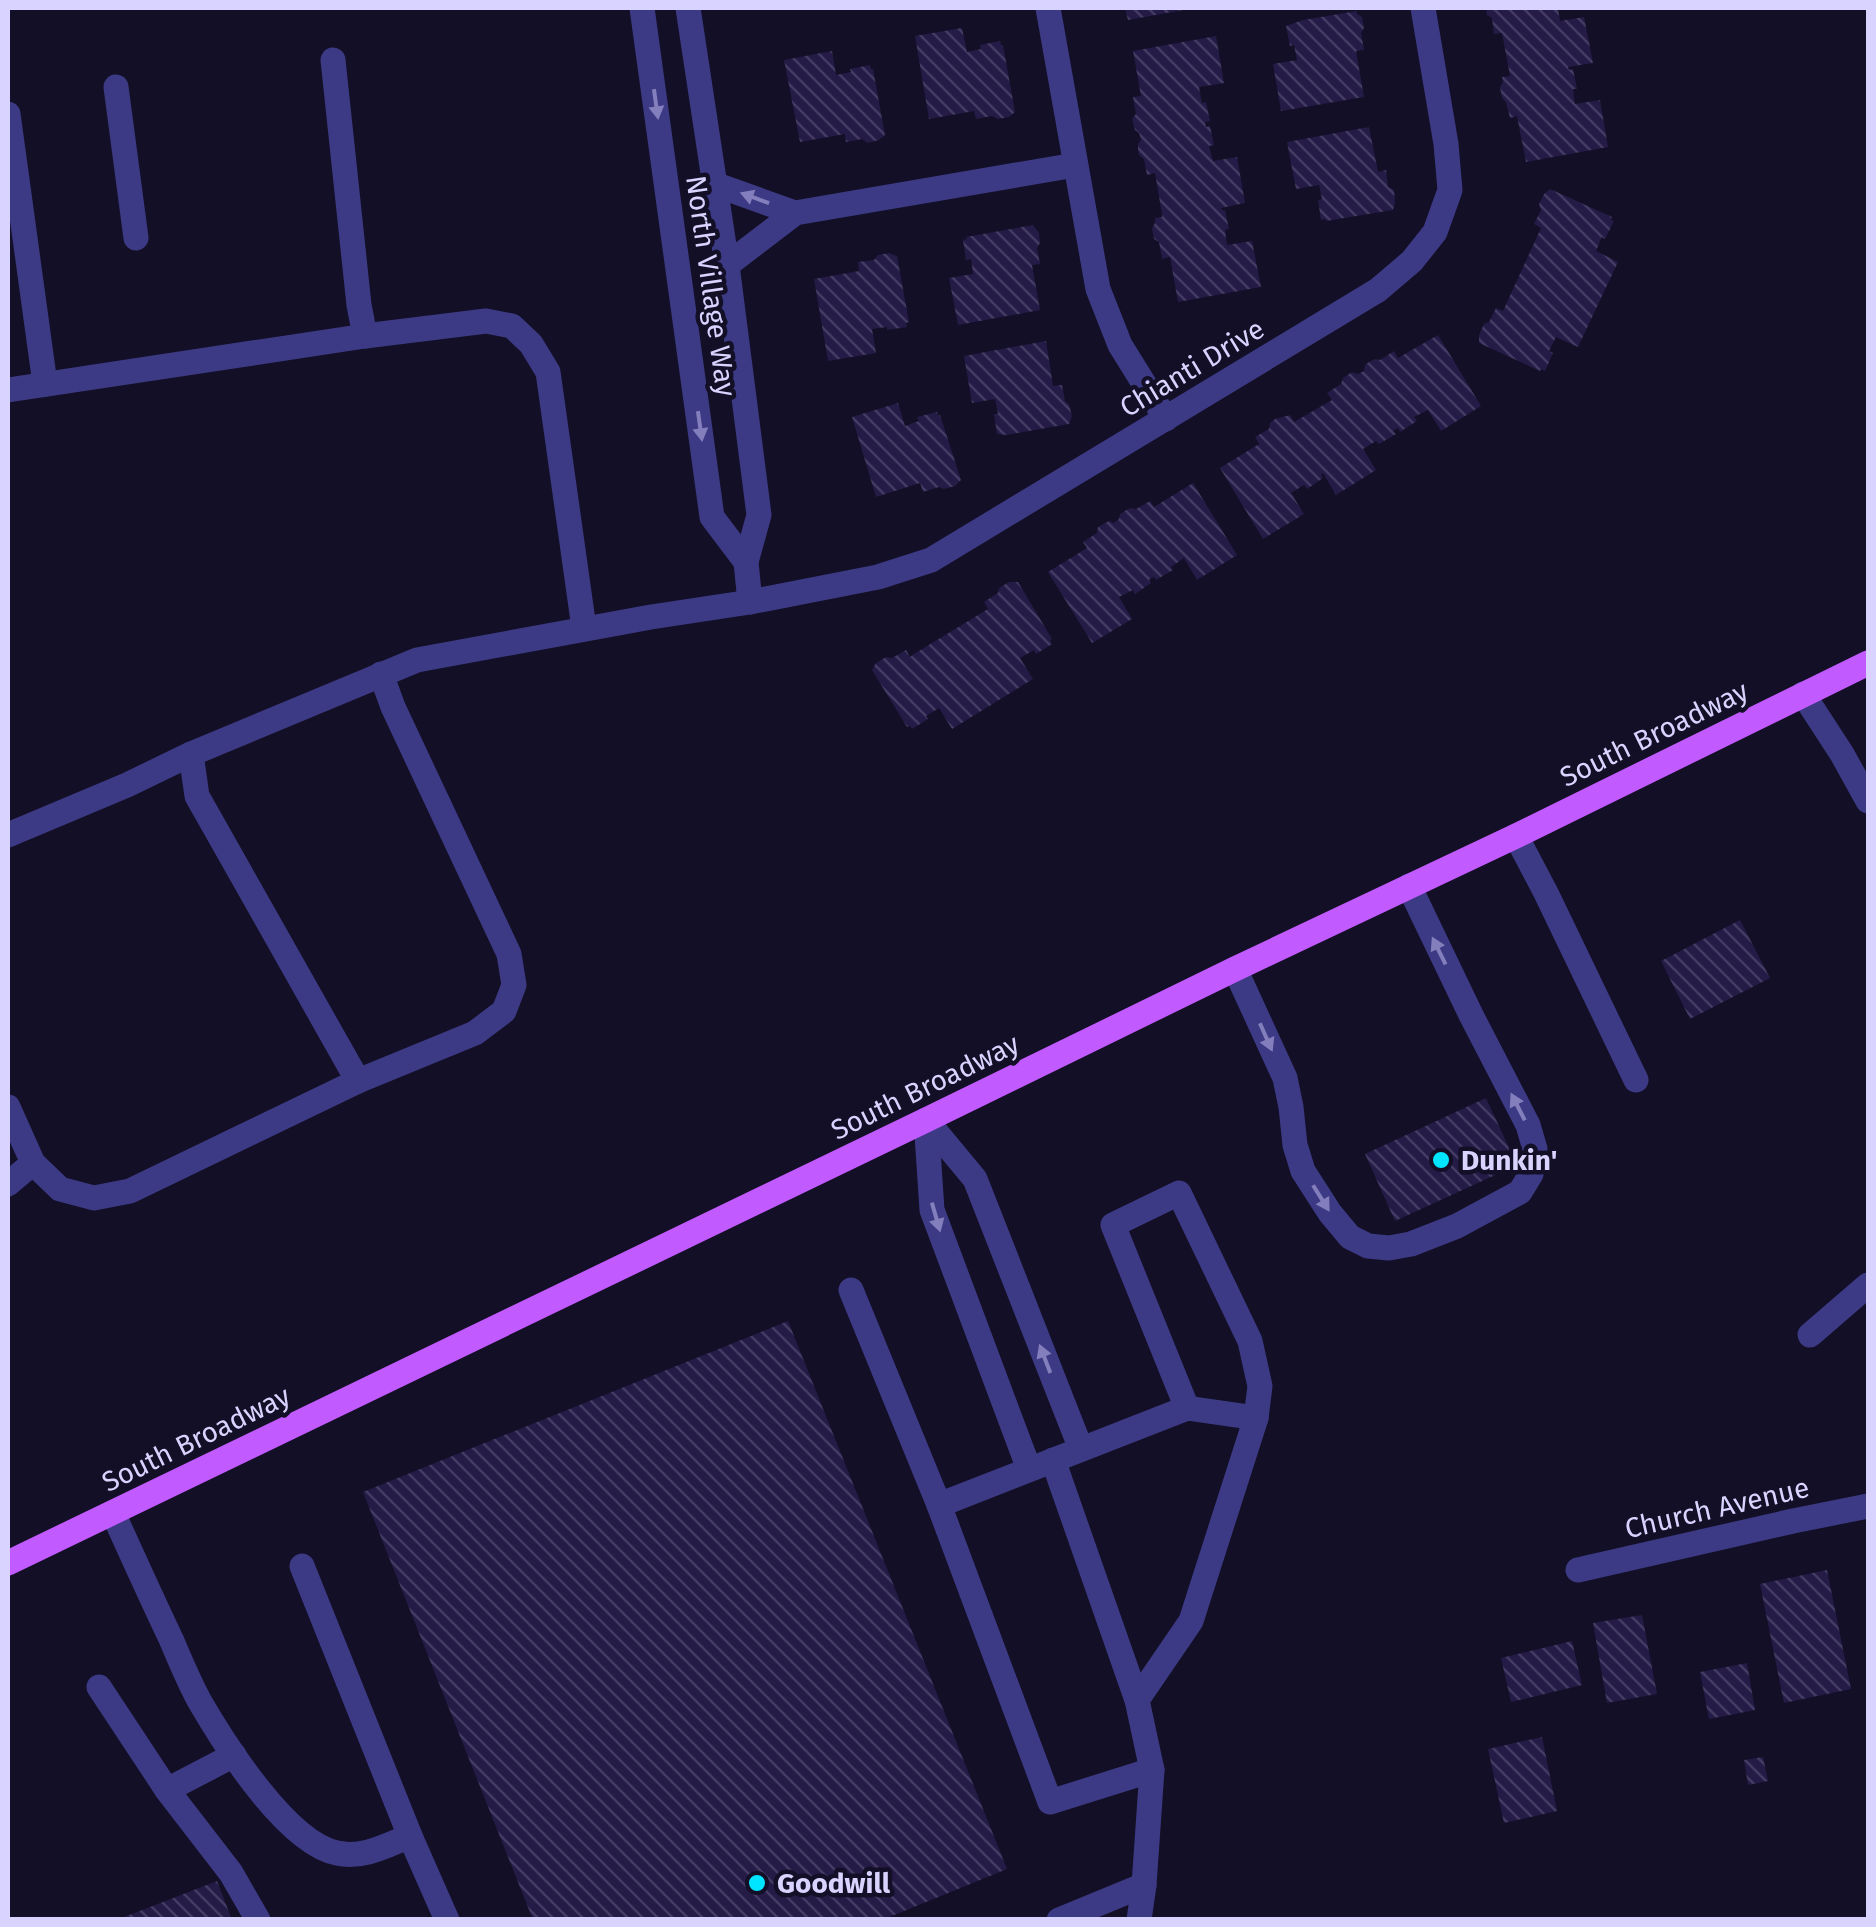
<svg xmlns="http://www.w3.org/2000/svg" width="1876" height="1927" viewBox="0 0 1876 1927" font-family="'Fira Sans',sans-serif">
<defs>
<pattern id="building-back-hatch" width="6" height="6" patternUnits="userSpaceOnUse" patternTransform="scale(2.5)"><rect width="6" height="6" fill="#241b47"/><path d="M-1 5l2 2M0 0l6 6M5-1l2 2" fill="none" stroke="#433b63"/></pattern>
</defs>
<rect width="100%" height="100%" fill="#130f26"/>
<g fill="url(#building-back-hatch)">
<path d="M 1125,8 L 1188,8 L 1189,9 L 1128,20 Z"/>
<path d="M 1486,8 L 1558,8 L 1560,21 L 1584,17 L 1593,63 L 1568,67 L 1569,70 L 1573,69 L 1577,89 L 1573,89 L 1575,104 L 1600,100 L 1608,147 L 1526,162 L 1517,116 L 1510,118 L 1506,102 L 1502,98 L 1500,87 L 1503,82 L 1502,77 L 1510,76 L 1502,33 L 1494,34 L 1492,18 L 1487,15 Z"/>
<path d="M 1357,11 L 1357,14 L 1362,17 L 1364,28 L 1361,33 L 1364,50 L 1356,51 L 1364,97 L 1281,111 L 1273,64 L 1297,60 L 1294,45 L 1290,46 L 1286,26 L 1303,20 Z"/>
<path d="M 962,28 L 967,52 L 981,49 L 980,45 L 1000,41 L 1001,45 L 1003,45 L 1015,112 L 1009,117 L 998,119 L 992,116 L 976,119 L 974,111 L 929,119 L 915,36 Z"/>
<path d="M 1216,36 L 1224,83 L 1199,87 L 1202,103 L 1206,102 L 1210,121 L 1205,122 L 1206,127 L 1210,126 L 1214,145 L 1209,146 L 1213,161 L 1237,157 L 1245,203 L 1221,208 L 1222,210 L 1225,210 L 1229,229 L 1225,230 L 1227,245 L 1252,241 L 1261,287 L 1178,302 L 1170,257 L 1162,259 L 1159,242 L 1154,239 L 1152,228 L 1155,223 L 1155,218 L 1162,217 L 1162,214 L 1155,173 L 1147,175 L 1144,159 L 1139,155 L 1138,149 L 1138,144 L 1141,140 L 1139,133 L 1135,130 L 1132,119 L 1136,114 L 1133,97 L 1141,96 L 1133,51 Z"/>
<path d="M 832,51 L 836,75 L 851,72 L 850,69 L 870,65 L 871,69 L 873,69 L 885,135 L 879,140 L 867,143 L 862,139 L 846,142 L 845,134 L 800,142 L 784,60 Z"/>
<path d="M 1369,127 L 1378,172 L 1386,170 L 1388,187 L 1394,190 L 1395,202 L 1393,210 L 1326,221 L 1326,219 L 1321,220 L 1318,200 L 1322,199 L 1319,185 L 1296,189 L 1287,142 Z"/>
<path d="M 1550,189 L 1612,217 L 1611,220 L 1614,221 L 1605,239 L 1602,237 L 1596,251 L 1618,262 L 1578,347 L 1556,337 L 1549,351 L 1553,353 L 1545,371 L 1541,369 L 1540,371 L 1479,343 L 1479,335 L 1484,324 L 1489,322 L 1496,308 L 1503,311 L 1541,228 L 1534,224 L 1541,210 L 1539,204 L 1544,194 Z"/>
<path d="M 1033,225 L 1039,233 L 1040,243 L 1037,248 L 1040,264 L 1032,265 L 1040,310 L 958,325 L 949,278 L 973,274 L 971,259 L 966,260 L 963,240 L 967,239 L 966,237 Z"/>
<path d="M 889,253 L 897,256 L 909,322 L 906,323 L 907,327 L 887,330 L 887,327 L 872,329 L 876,353 L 828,361 L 814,279 L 859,271 L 858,262 L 874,260 L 878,255 Z"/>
<path d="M 1438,335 L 1481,406 L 1441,431 L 1428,410 L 1414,417 L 1417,421 L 1400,432 L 1398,428 L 1396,429 L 1393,431 L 1396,434 L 1379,444 L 1376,441 L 1363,449 L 1376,470 L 1336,495 L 1323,473 L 1321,475 L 1323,478 L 1307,489 L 1304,485 L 1291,493 L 1304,514 L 1263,539 L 1220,468 L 1259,444 L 1255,437 L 1269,429 L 1270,423 L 1275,419 L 1290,415 L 1294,422 L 1332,400 L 1327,393 L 1341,384 L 1343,378 L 1352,372 L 1358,374 L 1364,371 L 1365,365 L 1369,362 L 1375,359 L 1380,360 L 1394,351 L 1398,358 Z"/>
<path d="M 1046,341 L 1053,386 L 1062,385 L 1065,401 L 1069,404 L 1072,416 L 1069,424 L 1006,435 L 997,434 L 994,414 L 998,414 L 995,399 L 972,403 L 964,356 Z"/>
<path d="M 898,403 L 905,426 L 919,421 L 917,417 L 937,412 L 938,416 L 940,415 L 961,480 L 955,486 L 944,489 L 939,487 L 923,492 L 920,483 L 876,497 L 852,417 Z"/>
<path d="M 1193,483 L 1237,555 L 1197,580 L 1184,558 L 1171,567 L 1173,570 L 1156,580 L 1154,577 L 1151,578 L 1149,580 L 1151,583 L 1135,594 L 1133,590 L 1119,597 L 1132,619 L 1092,643 L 1048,572 L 1087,548 L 1083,542 L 1097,533 L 1098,527 L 1109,521 L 1114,523 L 1119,519 L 1120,514 L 1130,508 L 1136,509 L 1150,501 L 1154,507 Z"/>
<path d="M 1009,582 L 1018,582 L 1052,639 L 1050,640 L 1052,644 L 1036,654 L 1034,650 L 1020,658 L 1033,679 L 952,729 L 939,708 L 926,716 L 928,719 L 912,729 L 910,726 L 907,727 L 872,670 L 876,663 L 886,657 L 892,658 L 906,650 L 910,657 L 914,654 L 988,609 L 984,602 L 998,593 L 999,588 Z"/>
<path d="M 1740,920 L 1770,978 L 1690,1019 L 1661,961 Z"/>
<path d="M 1486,1098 L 1517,1165 L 1395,1221 L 1365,1154 Z"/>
<path d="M 788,1321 L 1007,1869 L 882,1920 L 533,1920 L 363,1492 Z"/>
<path d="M 1827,1570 L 1851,1689 L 1784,1703 L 1760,1584 Z"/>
<path d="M 1642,1615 L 1657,1694 L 1607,1703 L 1593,1623 Z"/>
<path d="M 1572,1641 L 1582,1685 L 1511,1702 L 1501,1658 Z"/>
<path d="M 1747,1663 L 1755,1710 L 1709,1719 L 1700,1672 Z"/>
<path d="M 1542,1737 L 1557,1811 L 1504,1823 L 1488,1749 Z"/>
<path d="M 1763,1757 L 1768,1781 L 1748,1785 L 1744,1760 Z"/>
<path d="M 217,1881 L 232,1920 L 119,1920 L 119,1919 Z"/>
</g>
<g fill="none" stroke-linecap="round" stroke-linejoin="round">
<g stroke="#3d3a85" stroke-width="25">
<path d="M 333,60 L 359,305 L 365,336"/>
<path d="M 116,87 L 136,238"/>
<path d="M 8,114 L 45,384"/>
<path d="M 8,390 L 365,336 L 486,321 L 512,326 L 531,344 L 548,372 L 584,628"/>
<path d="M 1803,694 L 1842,754 L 1868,801"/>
<path d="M 191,754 L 197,796 L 358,1081"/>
<path d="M 8,835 L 127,785 L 191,754 L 417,660 L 651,617 L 750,602"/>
<path d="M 1516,836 L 1546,893 L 1636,1080"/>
<path d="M 1235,969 L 1285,1078 L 1291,1107 L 1295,1145 L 1303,1171 L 1330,1213 L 1350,1237 L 1368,1246 L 1389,1248 L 1411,1244 L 1457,1226 L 1520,1192 L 1531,1174 L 1535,1149 L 1528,1125 L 1471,1015 L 1409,886"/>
<path d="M 8,1107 L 33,1163 L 60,1189 L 94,1198 L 130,1191 L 358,1081 L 475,1033 L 504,1011 L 514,985 L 509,954 L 393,707 L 381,674"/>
<path d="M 926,1120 L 932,1210 L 1029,1469"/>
<path d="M 926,1120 L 975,1179 L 1081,1449"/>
<path d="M 8,1184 L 33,1163"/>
<path d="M 851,1290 L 939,1505 L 1187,1408 L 1256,1418"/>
<path d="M 1810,1335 L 1868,1285"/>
<path d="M 1053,1460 L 1137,1700 L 1152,1770 L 1144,1885 L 1139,1920"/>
<path d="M 939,1505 L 1050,1802 L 1152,1770"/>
<path d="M 113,1513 C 132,1555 151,1597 171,1639 C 180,1660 189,1682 200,1702 C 225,1745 287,1843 337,1853 C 363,1859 387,1845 410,1836 L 447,1920"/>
<path d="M 302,1566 L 410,1836"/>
<path d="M 99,1687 L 167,1790 L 231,1873 L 258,1920"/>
<path d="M 1137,1700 L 1191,1621 L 1256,1418 L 1260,1386 L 1250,1341 L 1179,1193 L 1113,1225 L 1187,1408"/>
<path d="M 167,1790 L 234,1755"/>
<path d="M 1059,1920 L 1144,1885"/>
</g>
<g stroke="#3d3a85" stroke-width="25">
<path d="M 642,8 L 712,517 L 746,562"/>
<path d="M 688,8 L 727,265 L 759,515 L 746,562 L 750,602 L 878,577 L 931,560 L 1378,290 L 1412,261 L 1435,232 L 1450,190 L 1446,144 L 1423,8"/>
<path d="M 1048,8 L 1098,289 L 1120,345 L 1166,419"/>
<path d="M 714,184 L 795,213"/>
<path d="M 727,265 L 795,213 L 1075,165"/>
<path d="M 1578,1570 L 1793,1521 L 1868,1506"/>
</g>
<path stroke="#c25bff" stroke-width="25" d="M 8,1563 L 926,1120 L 1235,969 L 1516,836 L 1868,663"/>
</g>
<defs><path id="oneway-solid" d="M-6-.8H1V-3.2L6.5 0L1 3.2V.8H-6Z" transform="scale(2.5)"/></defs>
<g fill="#837fbc">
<use href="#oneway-solid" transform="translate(656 104) rotate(82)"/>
<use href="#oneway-solid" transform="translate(755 198) rotate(-160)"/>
<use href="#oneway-solid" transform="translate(700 426) rotate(82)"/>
<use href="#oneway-solid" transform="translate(1439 951) rotate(-116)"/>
<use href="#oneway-solid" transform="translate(1266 1037) rotate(66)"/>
<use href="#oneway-solid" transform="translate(1518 1107) rotate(-117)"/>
<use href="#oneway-solid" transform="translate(1321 1198) rotate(58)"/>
<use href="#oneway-solid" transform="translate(936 1217) rotate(74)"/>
<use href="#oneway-solid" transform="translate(1045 1359) rotate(-111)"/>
</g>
<g fill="#00e5ff" stroke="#130f26" stroke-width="4">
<circle cx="1441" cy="1160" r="10"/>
<circle cx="757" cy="1883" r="10"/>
</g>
<g text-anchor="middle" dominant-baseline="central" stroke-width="9" stroke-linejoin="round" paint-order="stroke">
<g font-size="28" fill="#d9d4ff" stroke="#130f26">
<text transform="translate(711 286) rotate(82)">North Village Way</text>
<text transform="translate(1192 368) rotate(-31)">Chianti Drive</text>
<text transform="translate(1654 734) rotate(-26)">South Broadway</text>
<text transform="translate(925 1087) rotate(-26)">South Broadway</text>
<text transform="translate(196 1439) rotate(-26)">South Broadway</text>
<text transform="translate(1717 1508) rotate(-13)">Church Avenue</text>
</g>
<g font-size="28" font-weight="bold" fill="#d9d4ff" stroke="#130f26" text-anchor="start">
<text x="1461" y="1160">Dunkin'</text>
<text x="777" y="1883">Goodwill</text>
</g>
</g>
<rect width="1876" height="1927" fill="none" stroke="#d9d4ff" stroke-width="20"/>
</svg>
